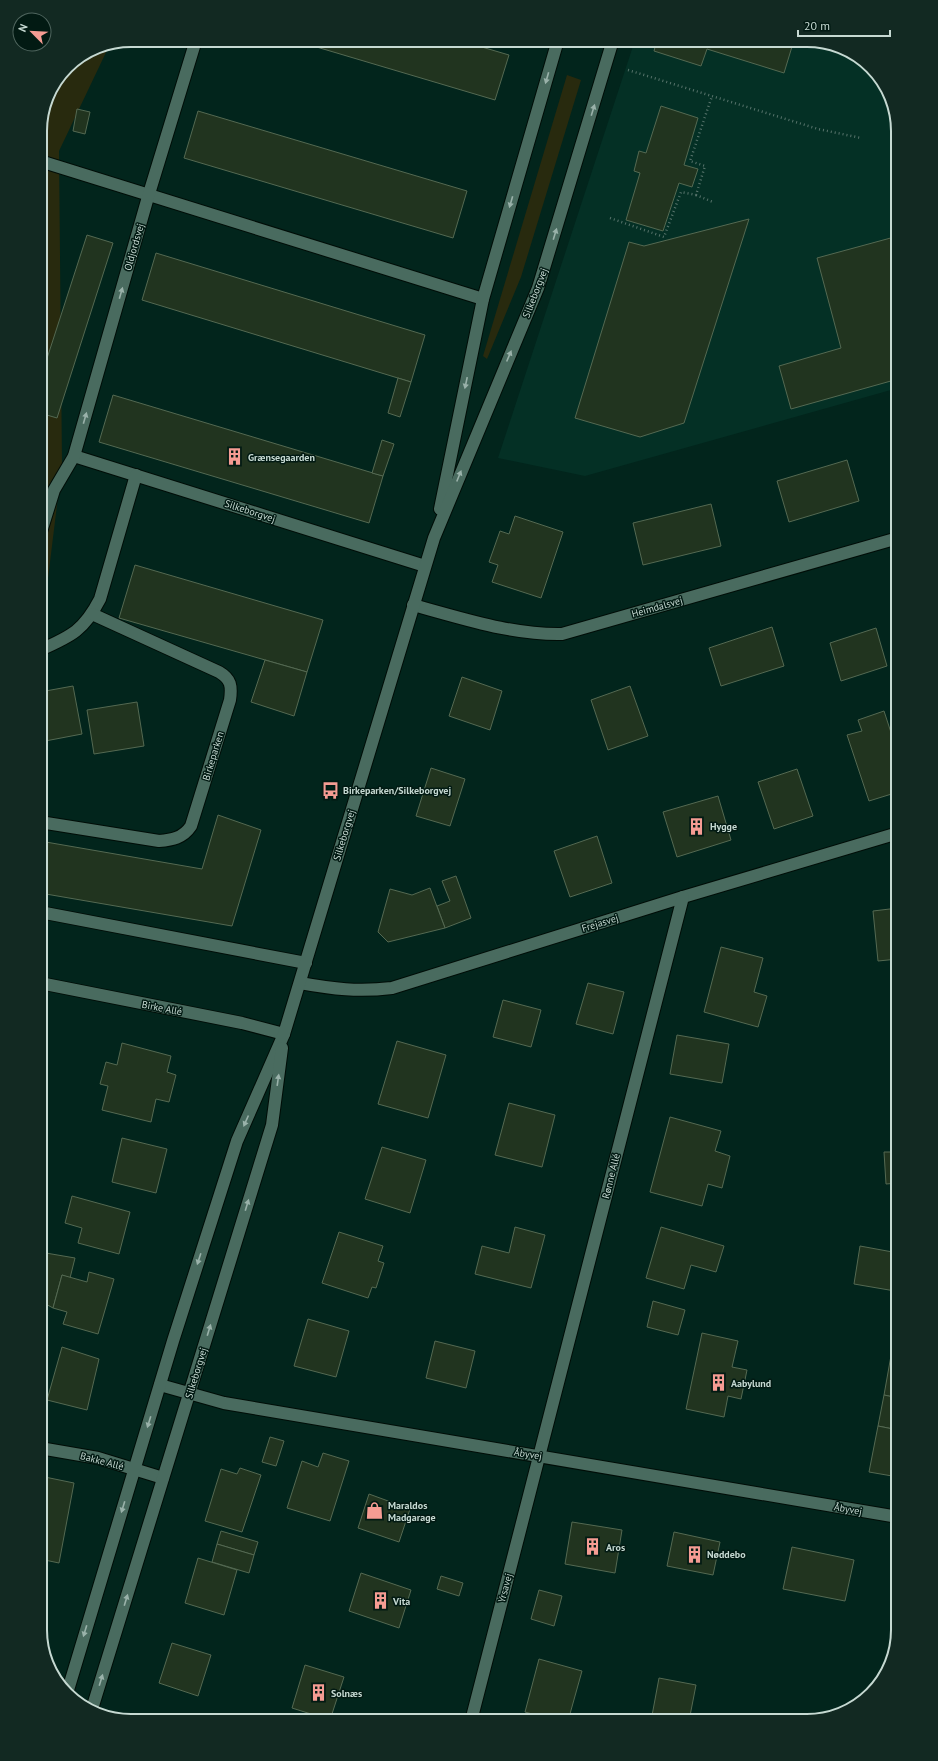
<svg xmlns="http://www.w3.org/2000/svg" width="938" height="1761" viewBox="0 0 938 1761" font-family="'PT Sans',sans-serif">
<rect width="100%" height="100%" fill="#02251c"/>
<path fill="#043025" d="M 635,40 L 813,40 L 858,56 L 891,96 L 898,131 L 898,388 L 585,476 L 498,458 Z"/>
<g fill="#282a0e">
<path d="M 110,44 L 59,151 L 62,464 L 45,603 L 40,605 L 40,126 C 42,116 43,104 48,95 C 60,70 83,50 110,44 Z"/>
<path d="M 567,75 L 581,80 L 521,277 L 487,359 L 483,356 Z"/>
</g>
<g fill="#21341f" stroke="#546952">
<path d="M 293,40 L 458,40 L 509,55 L 495,100 Z"/>
<path d="M 657,40 L 794,40 L 784,73 L 707,49 L 701,66 L 654,51 Z"/>
<path d="M 661,106 L 698,118 L 684,165 L 698,169 L 692,187 L 679,183 L 663,231 L 626,220 L 640,173 L 634,171 L 639,151 L 646,153 Z"/>
<path d="M 77,109 L 90,112 L 85,134 L 73,131 Z"/>
<path d="M 198,111 L 467,191 L 453,238 L 184,158 Z"/>
<path d="M 749,219 L 684,423 L 640,437 L 575,418 L 629,242 L 644,246 Z"/>
<path d="M 87,235 L 113,243 L 57,418 L 40,413 L 40,380 Z"/>
<path d="M 898,236 L 898,379 L 791,409 L 779,366 L 841,348 L 817,258 Z"/>
<path d="M 156,253 L 425,335 L 411,382 L 142,300 Z"/>
<path d="M 398,378 L 411,382 L 400,417 L 388,413 Z"/>
<path d="M 113,395 L 383,476 L 369,523 L 99,442 Z"/>
<path d="M 382,440 L 394,444 L 383,476 L 372,473 Z"/>
<path d="M 847,460 L 859,501 L 789,522 L 777,481 Z"/>
<path d="M 711,504 L 721,546 L 643,565 L 633,523 Z"/>
<path d="M 515,516 L 563,532 L 541,598 L 492,582 L 498,565 L 489,562 L 500,531 L 509,534 Z"/>
<path d="M 135,565 L 323,620 L 307,672 L 119,618 Z"/>
<path d="M 772,627 L 784,666 L 721,686 L 709,648 Z"/>
<path d="M 876,628 L 887,666 L 841,681 L 830,643 Z"/>
<path d="M 265,660 L 307,672 L 294,716 L 251,702 Z"/>
<path d="M 462,677 L 502,691 L 490,730 L 449,716 Z"/>
<path d="M 73,686 L 82,734 L 40,742 L 40,692 Z"/>
<path d="M 630,686 L 648,736 L 608,750 L 591,700 Z"/>
<path d="M 137,702 L 144,746 L 94,754 L 87,710 Z"/>
<path d="M 884,711 L 898,754 L 898,792 L 869,801 L 847,735 L 862,731 L 858,720 Z"/>
<path d="M 431,768 L 465,779 L 450,826 L 416,816 Z"/>
<path d="M 797,769 L 813,816 L 774,829 L 758,782 Z"/>
<path d="M 718,796 L 731,840 L 677,857 L 663,812 Z"/>
<path d="M 218,815 L 261,830 L 232,926 L 40,893 L 40,841 L 202,869 Z"/>
<path d="M 597,836 L 612,883 L 570,897 L 554,851 Z"/>
<path d="M 456,876 L 471,918 L 445,928 L 437,906 L 450,901 L 442,881 Z"/>
<path d="M 430,888 L 445,928 L 388,942 L 378,932 L 390,889 L 412,895 Z"/>
<path d="M 898,908 L 898,959 L 878,961 L 873,911 Z"/>
<path d="M 721,947 L 763,958 L 754,992 L 767,996 L 758,1027 L 704,1012 Z"/>
<path d="M 588,983 L 624,992 L 613,1034 L 576,1024 Z"/>
<path d="M 503,1000 L 541,1010 L 531,1047 L 493,1037 Z"/>
<path d="M 677,1035 L 729,1044 L 722,1083 L 670,1074 Z"/>
<path d="M 397,1041 L 446,1055 L 428,1118 L 378,1104 Z"/>
<path d="M 122,1043 L 171,1056 L 167,1072 L 176,1075 L 169,1102 L 156,1099 L 151,1122 L 102,1110 L 108,1086 L 100,1084 L 106,1062 L 117,1065 Z"/>
<path d="M 509,1103 L 555,1115 L 542,1167 L 495,1155 Z"/>
<path d="M 670,1117 L 721,1131 L 715,1151 L 730,1156 L 722,1188 L 708,1184 L 702,1206 L 650,1192 Z"/>
<path d="M 122,1138 L 167,1149 L 156,1193 L 112,1182 Z"/>
<path d="M 382,1147 L 426,1160 L 410,1213 L 365,1199 Z"/>
<path d="M 884,1152 L 898,1152 L 898,1183 L 886,1184 Z"/>
<path d="M 72,1196 L 130,1212 L 119,1254 L 78,1243 L 82,1228 L 65,1223 Z"/>
<path d="M 515,1227 L 545,1235 L 531,1288 L 475,1274 L 482,1246 L 509,1253 Z"/>
<path d="M 661,1227 L 724,1246 L 716,1272 L 691,1265 L 684,1289 L 646,1278 Z"/>
<path d="M 339,1232 L 383,1246 L 378,1261 L 384,1263 L 376,1288 L 372,1287 L 368,1298 L 322,1283 Z"/>
<path d="M 860,1246 L 898,1253 L 898,1274 L 895,1291 L 854,1284 Z"/>
<path d="M 40,1252 L 75,1258 L 70,1278 L 62,1275 L 53,1308 L 42,1302 L 46,1280 L 40,1277 Z"/>
<path d="M 89,1272 L 114,1279 L 98,1334 L 63,1324 L 67,1312 L 53,1308 L 62,1275 L 87,1282 Z"/>
<path d="M 653,1301 L 685,1310 L 678,1335 L 647,1327 Z"/>
<path d="M 308,1319 L 349,1331 L 336,1377 L 294,1366 Z"/>
<path d="M 702,1333 L 738,1341 L 732,1367 L 747,1370 L 741,1399 L 728,1396 L 724,1417 L 686,1409 Z"/>
<path d="M 435,1341 L 475,1351 L 466,1388 L 426,1378 Z"/>
<path d="M 62,1347 L 99,1359 L 87,1410 L 47,1400 Z"/>
<path d="M 892,1350 L 898,1351 L 898,1398 L 884,1395 Z"/>
<path d="M 884,1395 L 898,1398 L 898,1430 L 878,1426 Z"/>
<path d="M 878,1426 L 898,1430 L 898,1477 L 869,1472 Z"/>
<path d="M 270,1437 L 284,1441 L 276,1466 L 262,1462 Z"/>
<path d="M 323,1453 L 349,1461 L 330,1521 L 287,1508 L 302,1461 L 318,1467 Z"/>
<path d="M 240,1468 L 261,1475 L 242,1532 L 205,1521 L 221,1469 L 237,1474 Z"/>
<path d="M 40,1476 L 74,1483 L 59,1563 L 40,1559 Z"/>
<path d="M 369,1494 L 410,1509 L 399,1542 L 358,1528 Z"/>
<path d="M 572,1522 L 622,1530 L 615,1573 L 565,1564 Z"/>
<path d="M 221,1531 L 258,1542 L 254,1555 L 217,1544 Z"/>
<path d="M 674,1532 L 720,1542 L 713,1575 L 667,1566 Z"/>
<path d="M 217,1544 L 254,1555 L 249,1573 L 212,1562 Z"/>
<path d="M 792,1547 L 854,1560 L 845,1601 L 783,1589 Z"/>
<path d="M 198,1558 L 237,1570 L 224,1615 L 185,1603 Z"/>
<path d="M 361,1573 L 411,1590 L 399,1628 L 349,1611 Z"/>
<path d="M 441,1576 L 463,1583 L 459,1596 L 437,1589 Z"/>
<path d="M 539,1590 L 562,1596 L 554,1626 L 531,1619 Z"/>
<path d="M 895,1632 L 897,1632 L 890,1657 Z"/>
<path d="M 172,1643 L 211,1655 L 198,1696 L 159,1683 Z"/>
<path d="M 539,1659 L 582,1671 L 568,1721 L 558,1721 L 525,1712 Z"/>
<path d="M 305,1665 L 344,1677 L 330,1720 L 292,1708 Z"/>
<path d="M 659,1678 L 696,1685 L 689,1721 L 651,1721 Z"/>
</g>
<g fill="none" stroke-linecap="round" stroke-linejoin="round">
<defs>
<path id="lane" d="M 40,912 L 306,963"/>
<g id="street">
<path d="M 40,161 L 483,299"/>
<path d="M 74,456 L 425,566"/>
<path d="M 40,535 L 54,490 L 74,456 L 148,197 L 196,40"/>
<path d="M 413,605 C 462,618 511,635 562,634 L 898,538"/>
<path d="M 40,650 C 72,636 84,630 100,599 L 136,475"/>
<path d="M 40,822 L 159,841 C 172,840 183,838 191,826 L 230,700 C 232,686 231,679 219,672 L 92,614"/>
<path d="M 40,983 L 242,1023 L 284,1034"/>
<path d="M 300,983 C 333,989 358,992 392,988 L 683,897 L 898,833"/>
<path d="M 160,1385 L 224,1403 L 898,1517"/>
<path d="M 40,1448 L 98,1458 L 163,1478"/>
<path d="M 471,1721 L 683,897"/>
</g>
<g id="secondary">
<path d="M 440,509 L 483,299 L 558,40"/>
<path d="M 68,1690 L 173,1341 L 237,1141 L 284,1034 L 434,538 L 538,288 L 613,40"/>
<path d="M 92,1709 L 272,1125 L 282,1048"/>
</g>
</defs>
<use href="#lane" stroke="#000d07" stroke-width="14"/>
<use href="#street" stroke="#000d07" stroke-width="14"/>
<use href="#secondary" stroke="#000d07" stroke-width="14"/>
<g stroke="#58746c" stroke-width="2.5" stroke-dasharray="1 3" stroke-linecap="butt">
<path d="M 628,70 L 818,129 L 861,138"/>
<path d="M 696,195 L 713,202"/>
<path d="M 610,218 L 664,237 L 681,192 L 696,195 L 705,166 L 690,161 L 712,96"/>
</g>
<use href="#lane" stroke="#496b5f" stroke-width="12"/>
<use href="#street" stroke="#496b5f" stroke-width="12"/>
<use href="#secondary" stroke="#496b5f" stroke-width="12"/>
</g>
<defs><path id="oneway-solid" d="M-6-.8H1V-3.2L6.5 0L1 3.2V.8H-6Z"/></defs>
<g fill="#9ab2aa">
<use href="#oneway-solid" transform="translate(547 78) rotate(106)"/>
<use href="#oneway-solid" transform="translate(593 110) rotate(-73)"/>
<use href="#oneway-solid" transform="translate(511 202) rotate(106)"/>
<use href="#oneway-solid" transform="translate(555 234) rotate(-73)"/>
<use href="#oneway-solid" transform="translate(121 293) rotate(-74)"/>
<use href="#oneway-solid" transform="translate(509 356) rotate(-67)"/>
<use href="#oneway-solid" transform="translate(466 383) rotate(102)"/>
<use href="#oneway-solid" transform="translate(85 418) rotate(-74)"/>
<use href="#oneway-solid" transform="translate(459 476) rotate(-68)"/>
<use href="#oneway-solid" transform="translate(278 1080) rotate(-82)"/>
<use href="#oneway-solid" transform="translate(246 1121) rotate(114)"/>
<use href="#oneway-solid" transform="translate(247 1205) rotate(-73)"/>
<use href="#oneway-solid" transform="translate(199 1259) rotate(108)"/>
<use href="#oneway-solid" transform="translate(209 1330) rotate(-73)"/>
<use href="#oneway-solid" transform="translate(149 1422) rotate(107)"/>
<use href="#oneway-solid" transform="translate(123 1507) rotate(107)"/>
<use href="#oneway-solid" transform="translate(126 1600) rotate(-73)"/>
<use href="#oneway-solid" transform="translate(85 1631) rotate(107)"/>
<use href="#oneway-solid" transform="translate(101 1680) rotate(-73)"/>
</g>
<defs>
<symbol id="building-bare" viewBox="-9 -9 18 18"><path d="M-4-6H4V6H1V3H-1V6H-4ZM-2.5-4.3h1.7v1.8h-1.7ZM.8-4.3h1.7v1.8H.8ZM-2.5-1h1.7V.8h-1.7ZM.8-1h1.7V.8H.8Z" fill="#f59c93" stroke="#021a13" stroke-width="2.5" paint-order="stroke"/></symbol>
<symbol id="bus-bare" viewBox="-9 -9 18 18"><path d="M-5-6H5V4H4V6H2V4H-2V6H-4V4H-5ZM-3.5-4V0h7V-4ZM-3.5 1.2v1.5H-2V1.2ZM2 1.2v1.5H3.5V1.2Z" fill="#f59c93" stroke="#021a13" stroke-width="2.5" paint-order="stroke"/></symbol>
<symbol id="shop-bare" viewBox="-9 -9 18 18"><path d="M-5-2.5h2.3a2.7 3.5 0 0 1 5.4 0H5L5.5 6h-11ZM-1.5-2.5h3a1.5 2.3 0 0 0-3 0Z" fill="#f59c93" stroke="#021a13" stroke-width="2.5" paint-order="stroke"/></symbol>
</defs>
<g fill-rule="evenodd">
<use href="#building-bare" x="222" y="444" width="25" height="25"/>
<use href="#bus-bare" x="318" y="778" width="25" height="25"/>
<use href="#building-bare" x="684" y="814" width="25" height="25"/>
<use href="#building-bare" x="706" y="1370" width="25" height="25"/>
<use href="#shop-bare" x="362" y="1498" width="25" height="25"/>
<use href="#building-bare" x="580" y="1534" width="25" height="25"/>
<use href="#building-bare" x="682" y="1542" width="25" height="25"/>
<use href="#building-bare" x="368" y="1588" width="25" height="25"/>
<use href="#building-bare" x="306" y="1680" width="25" height="25"/>
</g>
<g text-anchor="middle" dominant-baseline="central" stroke-width="3" stroke-linejoin="round" paint-order="stroke">
<g font-size="10" fill="#c6d9d2" stroke="#021a13">
<text transform="translate(134 247) rotate(-74)">Oldjordsvej</text>
<text transform="translate(535 293) rotate(-69)">Silkeborgvej</text>
<text transform="translate(250 511) rotate(18)">Silkeborgvej</text>
<text transform="translate(657 607) rotate(-16)">Heimdalsvej</text>
<text transform="translate(213 756) rotate(-73)">Birkeparken</text>
<text transform="translate(344 835) rotate(-73)">Silkeborgvej</text>
<text transform="translate(600 923) rotate(-17)">Frejasvej</text>
<text transform="translate(162 1008) rotate(11)">Birke Allé</text>
<text transform="translate(611 1176) rotate(-76)">Rønne Allé</text>
<text transform="translate(196 1373) rotate(-73)">Silkeborgvej</text>
<text transform="translate(528 1454) rotate(9)">Åbyvej</text>
<text transform="translate(102 1461) rotate(15)">Bakke Allé</text>
<text transform="translate(848 1509) rotate(10)">Åbyvej</text>
<text transform="translate(505 1588) rotate(-75)">Yrsavej</text>
</g>
<g font-size="10" font-weight="bold" fill="#c6d9d2" stroke="#021a13" text-anchor="start">
<text x="248" y="457">Grænsegaarden</text>
<text x="343" y="790">Birkeparken/Silkeborgvej</text>
<text x="710" y="826">Hygge</text>
<text x="731" y="1383">Aabylund</text>
<text x="388" y="1505">Maraldos<tspan x="388" dy="12">Madgarage</tspan></text>
<text x="606" y="1547">Aros</text>
<text x="707" y="1554">Nøddebo</text>
<text x="393" y="1601">Vita</text>
<text x="331" y="1693">Solnæs</text>
</g>
</g>
<path d="M0 0H938V1761H0ZM131 47H807A84 84 0 0 1 891 131V1630A84 84 0 0 1 807 1714H131A84 84 0 0 1 47 1630V131A84 84 0 0 1 131 47Z" fill="#122922" fill-rule="evenodd"/>
<path fill="none" stroke="#c6d9d2" stroke-width="2" d="M131 47H807A84 84 0 0 1 891 131V1630A84 84 0 0 1 807 1714H131A84 84 0 0 1 47 1630V131A84 84 0 0 1 131 47Z"/>
<g transform="translate(32 32) rotate(294)"><circle r="19" fill="#021a13" stroke="#50665f"/>
<path d="M0-3L7 15L0 10L-7 15Z" fill="#f59c93"/>
<text y="-6" font-size="11" font-weight="bold" text-anchor="middle" fill="#c6d9d2">N</text>
</g>
<path d="M798 30v6h92v-6" fill="none" stroke="#c6d9d2" stroke-width="2"/>
<text x="804" y="30" font-size="12" fill="#c6d9d2" stroke="#021a13" stroke-width="3" paint-order="stroke">20 m</text>
</svg>
